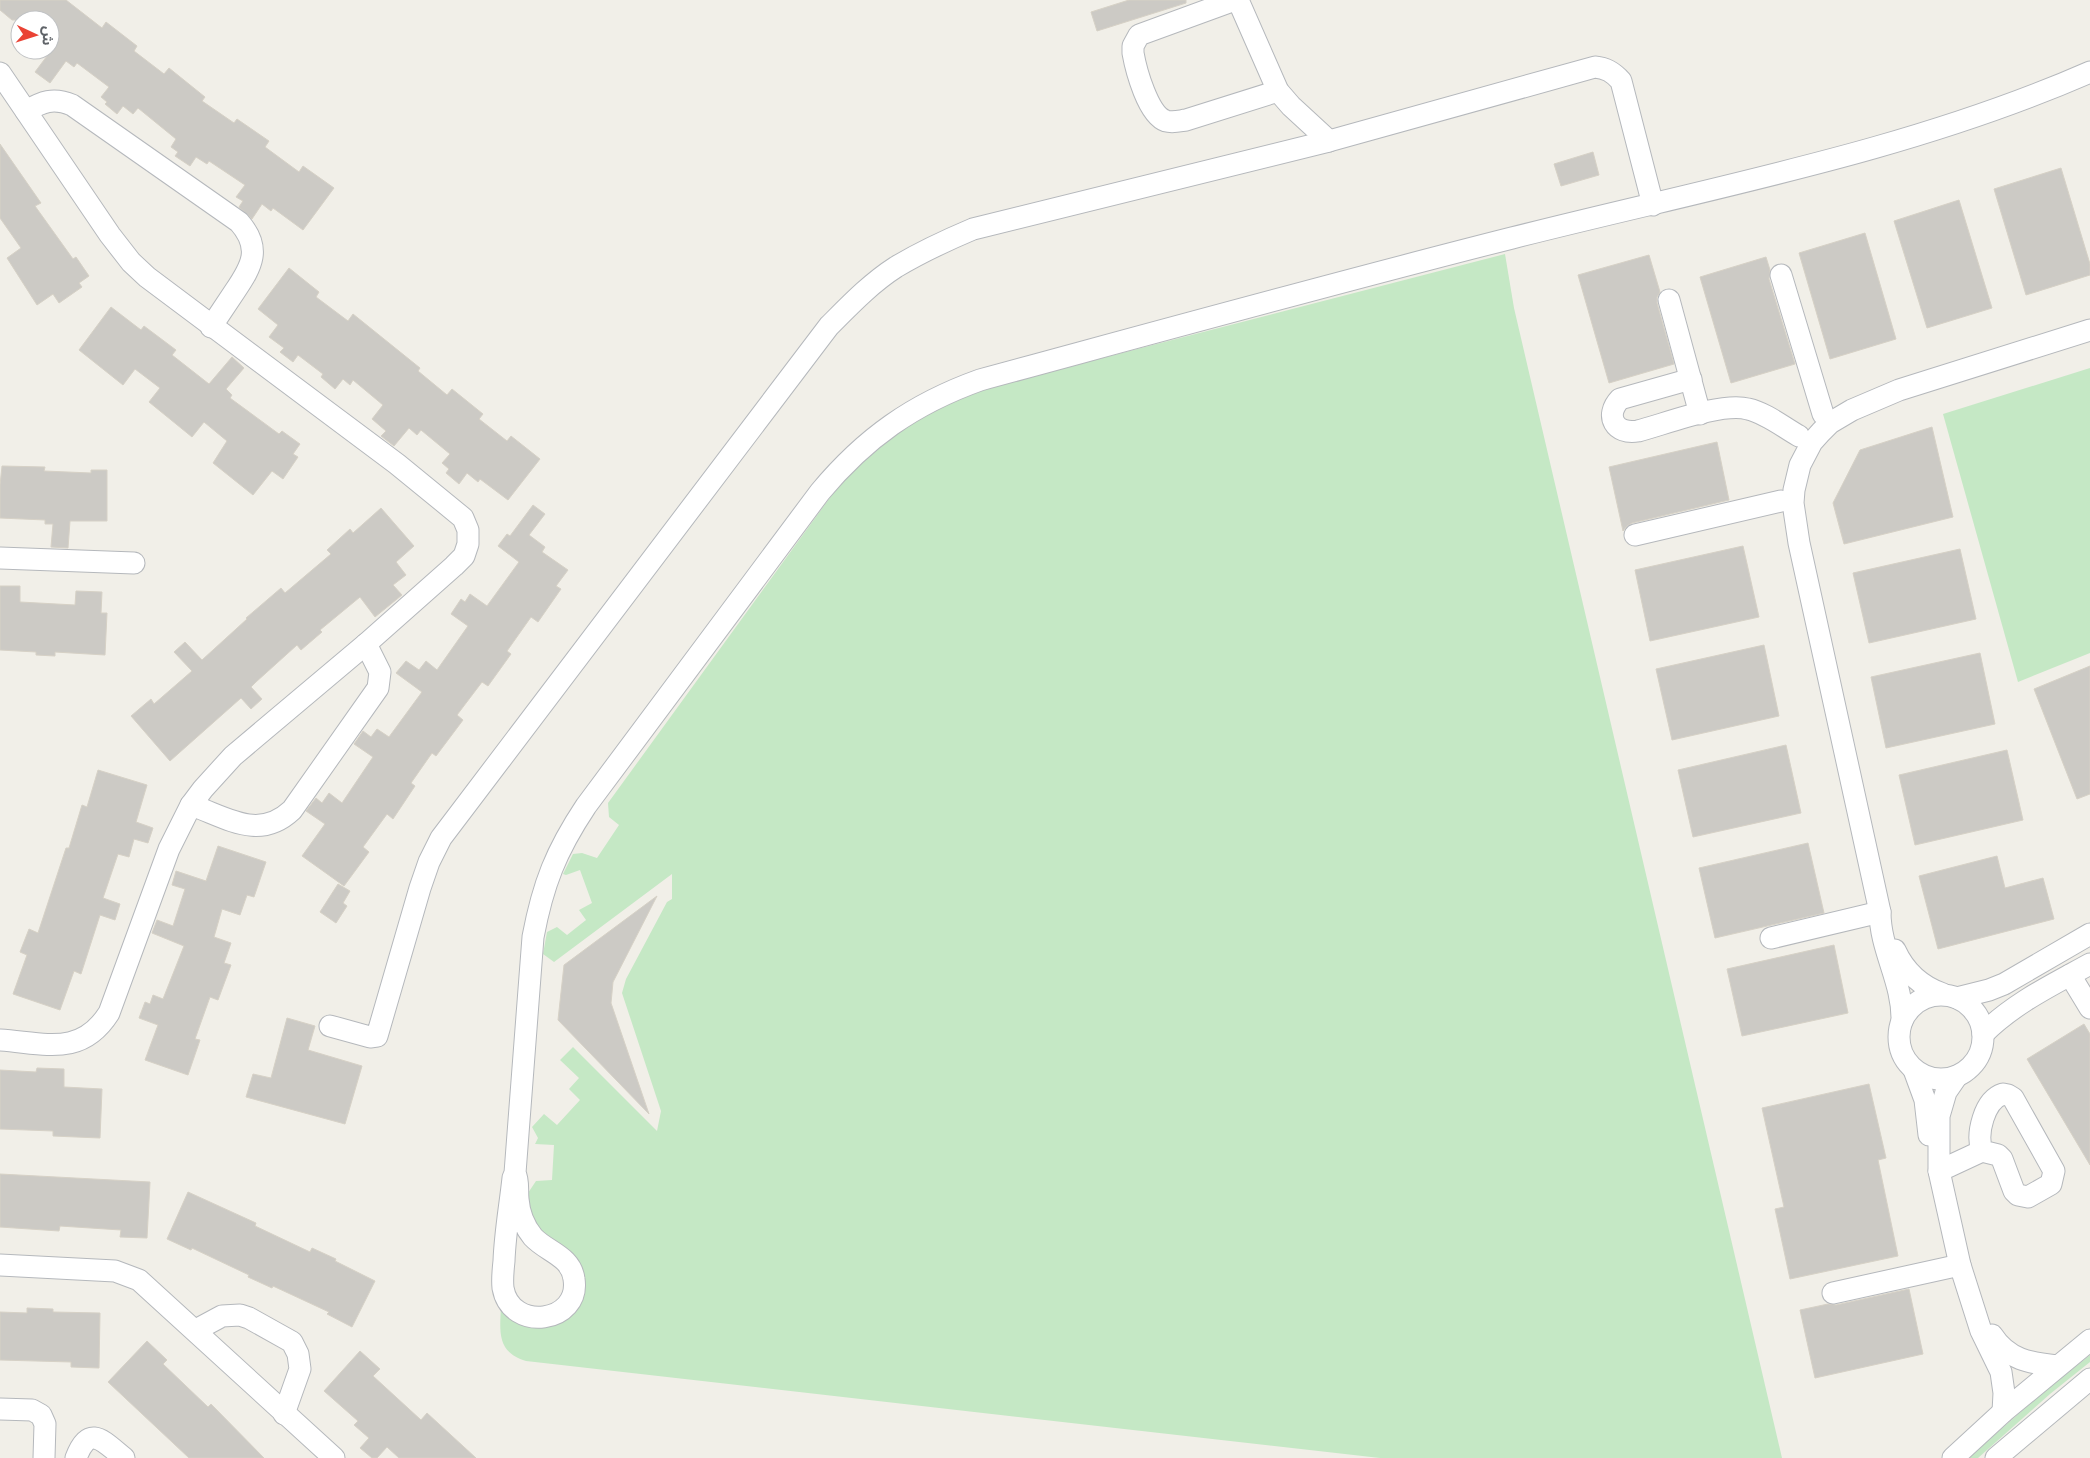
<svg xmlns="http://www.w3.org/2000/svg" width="2090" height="1458" viewBox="0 0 2090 1458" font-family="Helvetica,'Noto Sans Arabic',sans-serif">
<rect width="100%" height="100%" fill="#f1efe8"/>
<g fill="#c5e8c5">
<path d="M 1505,254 L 1514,308 L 1782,1458 L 1380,1458 L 526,1361 C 496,1352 500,1331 501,1306 L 520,1321 L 574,1306 L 550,1239 L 536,1226 L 527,1206 L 528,1193 L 536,1181 L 552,1180 L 554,1145 L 535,1144 L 538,1138 L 532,1127 L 544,1114 L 557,1125 L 580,1100 L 569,1089 L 579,1078 L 560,1060 L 573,1047 L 657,1131 L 661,1111 L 622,993 L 626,979 L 667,902 L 672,899 L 672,874 L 554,962 L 543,954 L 547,932 L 557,927 L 567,935 L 586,920 L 579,910 L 592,903 L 580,870 L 566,875 L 563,874 L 573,854 L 582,853 L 597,858 L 619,825 L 609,817 L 608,803 L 834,492 C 843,482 851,472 860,463 C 897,425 949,402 998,385 Z"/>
<path d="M 2090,368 L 2090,653 L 2018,682 L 1943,414 Z"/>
<path d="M 2090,1355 L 2090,1362 L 2050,1394 L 1978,1458 L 1968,1458 L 2047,1389 Z"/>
</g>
<g fill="#cccac5" stroke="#d6d1c6">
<path d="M 0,0 L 66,0 L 102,28 L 106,22 L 137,46 L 134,51 L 164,74 L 169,68 L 205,97 L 202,101 L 234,123 L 237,119 L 269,141 L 265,147 L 299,172 L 303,166 L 334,188 L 303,230 L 273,208 L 271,211 L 262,204 L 252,219 L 239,207 L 243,201 L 236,197 L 245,185 L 209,161 L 207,164 L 196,157 L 190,166 L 175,156 L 178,152 L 171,147 L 176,139 L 138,108 L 133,114 L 123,106 L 117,114 L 105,104 L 107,102 L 101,97 L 109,87 L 77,63 L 74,67 L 66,61 L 50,83 L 35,72 L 50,52 L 50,20 L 12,20 L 0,10 Z"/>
<path d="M 1129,0 L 1186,0 L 1186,3 L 1097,31 L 1091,12 Z"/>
<path d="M 0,144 L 41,203 L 35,206 L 73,259 L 76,257 L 89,276 L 79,283 L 82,287 L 59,303 L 53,294 L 37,305 L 7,258 L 21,248 L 0,218 Z"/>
<path d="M 1593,152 L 1599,175 L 1561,186 L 1554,164 Z"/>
<path d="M 2061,168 L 2090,264 L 2090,275 L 2026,295 L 1994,189 Z"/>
<path d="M 1959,200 L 1992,308 L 1927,328 L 1894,221 Z"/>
<path d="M 1865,233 L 1896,339 L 1830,359 L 1799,253 Z"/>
<path d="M 1649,255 L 1660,292 L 1657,297 L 1657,303 L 1674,364 L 1609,383 L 1578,275 Z"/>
<path d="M 1766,257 L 1770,270 L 1769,279 L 1795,364 L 1731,383 L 1700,277 Z"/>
<path d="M 289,268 L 319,292 L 316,297 L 348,321 L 353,314 L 420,368 L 418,371 L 447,395 L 452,389 L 483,414 L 479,419 L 507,441 L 511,436 L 540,459 L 508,500 L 480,479 L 478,482 L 467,473 L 459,484 L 446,473 L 449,469 L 442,463 L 450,454 L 421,430 L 417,435 L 409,428 L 394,446 L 381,436 L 386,431 L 372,419 L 383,405 L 353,380 L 350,385 L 343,379 L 335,389 L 321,377 L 323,374 L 298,355 L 293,362 L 280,352 L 284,348 L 269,337 L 278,325 L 258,309 Z"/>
<path d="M 111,307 L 141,330 L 144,326 L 176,350 L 172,355 L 209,384 L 232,357 L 244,368 L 226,389 L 232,395 L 230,398 L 279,434 L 282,431 L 300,444 L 293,454 L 298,457 L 283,479 L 272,471 L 253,495 L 213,463 L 227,441 L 204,422 L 192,437 L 149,402 L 160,388 L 135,369 L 123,385 L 79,350 Z"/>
<path d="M 1932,427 L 1953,517 L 1844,544 L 1833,503 L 1860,450 Z"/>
<path d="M 1717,442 L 1729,500 L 1632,523 L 1627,526 L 1623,531 L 1609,467 Z"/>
<path d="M 2,466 L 45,467 L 44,471 L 91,473 L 91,470 L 107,470 L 107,521 L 70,521 L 68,548 L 51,547 L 53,524 L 45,524 L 45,520 L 0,518 L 0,485 Z"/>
<path d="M 533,505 L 545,514 L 529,535 L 545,547 L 542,552 L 568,570 L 556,586 L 561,589 L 538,622 L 531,617 L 507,651 L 511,654 L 488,686 L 482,682 L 457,715 L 463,720 L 436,756 L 432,753 L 411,783 L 415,786 L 393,819 L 387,814 L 363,847 L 369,852 L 344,886 L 302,856 L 325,824 L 306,811 L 316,798 L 322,803 L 329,793 L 342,803 L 373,757 L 354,744 L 363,731 L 371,737 L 377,729 L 389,737 L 422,692 L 396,673 L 406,661 L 419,670 L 426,661 L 437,670 L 468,626 L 451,614 L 461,599 L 465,602 L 470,594 L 487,606 L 519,562 L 498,546 L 507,534 L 510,536 Z"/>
<path d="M 381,508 L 414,546 L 396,562 L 406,575 L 393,585 L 402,595 L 375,617 L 360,597 L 320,630 L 322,632 L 301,650 L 297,645 L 256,682 L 251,687 L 262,699 L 251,709 L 241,698 L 170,761 L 131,716 L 151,699 L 154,704 L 192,671 L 174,652 L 185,642 L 202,660 L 247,619 L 246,618 L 281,588 L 285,593 L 331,554 L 327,550 L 350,529 L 353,533 Z"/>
<path d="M 1743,546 L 1759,617 L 1650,641 L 1635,570 Z"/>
<path d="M 1960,549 L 1976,619 L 1869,643 L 1853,573 Z"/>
<path d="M 0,586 L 20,586 L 20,602 L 75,605 L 76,591 L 102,592 L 101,613 L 107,613 L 105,655 L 55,652 L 55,656 L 36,655 L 36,652 L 0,650 Z"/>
<path d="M 1764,645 L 1779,716 L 1672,740 L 1656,669 Z"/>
<path d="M 1980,653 L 1995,724 L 1886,748 L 1871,677 Z"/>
<path d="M 2090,666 L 2090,794 L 2077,799 L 2034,689 Z"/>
<path d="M 1786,745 L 1801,813 L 1693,837 L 1678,770 Z"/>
<path d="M 2007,750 L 2023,820 L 1915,845 L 1899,775 Z"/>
<path d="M 98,770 L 147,785 L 136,822 L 153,828 L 148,843 L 134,839 L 129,857 L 118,854 L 103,898 L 120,904 L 115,920 L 100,915 L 81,974 L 74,971 L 60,1010 L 13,994 L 27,955 L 20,952 L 29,929 L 38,933 L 66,848 L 69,848 L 82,805 L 87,807 Z"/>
<path d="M 1808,843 L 1824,913 L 1715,938 L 1699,868 Z"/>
<path d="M 218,846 L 266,862 L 254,897 L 247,895 L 240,915 L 222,909 L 214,937 L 231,943 L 224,963 L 231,965 L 218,1000 L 210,997 L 195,1039 L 200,1040 L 188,1075 L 145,1060 L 158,1025 L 139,1018 L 145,1002 L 150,1004 L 153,995 L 163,999 L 184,946 L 152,933 L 157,920 L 173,926 L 185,889 L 172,885 L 176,871 L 206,881 Z"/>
<path d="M 1997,856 L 2005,888 L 2043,878 L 2054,919 L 1938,949 L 1919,876 Z"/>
<path d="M 338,884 L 350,891 L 343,903 L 347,906 L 336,923 L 320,912 Z"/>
<path d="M 657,896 L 613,982 L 611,1003 L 649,1114 L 558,1020 L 564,965 Z"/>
<path d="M 1834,945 L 1848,1013 L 1742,1036 L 1727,969 Z"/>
<path d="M 287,1018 L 315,1026 L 308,1050 L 362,1066 L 345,1124 L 246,1097 L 253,1074 L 271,1078 Z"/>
<path d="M 2084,1024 L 2090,1034 L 2090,1165 L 2027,1059 Z"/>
<path d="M 37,1068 L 64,1069 L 64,1087 L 102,1089 L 100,1138 L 53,1136 L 53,1131 L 0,1129 L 0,1070 L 36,1072 Z"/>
<path d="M 1869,1084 L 1886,1158 L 1878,1160 L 1898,1256 L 1790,1279 L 1775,1209 L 1784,1207 L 1762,1108 Z"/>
<path d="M 0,1174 L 150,1182 L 147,1238 L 120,1237 L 121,1230 L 60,1226 L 59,1231 L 0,1227 Z"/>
<path d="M 188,1192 L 256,1223 L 255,1226 L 310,1252 L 312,1248 L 336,1259 L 335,1261 L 375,1281 L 352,1327 L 327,1314 L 329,1312 L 273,1286 L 272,1288 L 248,1277 L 249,1275 L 192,1248 L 191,1250 L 167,1239 Z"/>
<path d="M 1909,1289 L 1923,1354 L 1815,1378 L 1800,1310 L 1828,1304 L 1836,1305 Z"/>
<path d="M 27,1308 L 53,1309 L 53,1312 L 100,1313 L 99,1368 L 71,1367 L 71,1362 L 0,1360 L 0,1312 L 27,1313 Z"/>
<path d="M 147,1341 L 167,1360 L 163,1364 L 208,1407 L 211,1404 L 264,1458 L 189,1458 L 108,1382 Z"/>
<path d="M 360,1351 L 380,1369 L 373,1376 L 421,1420 L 427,1413 L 476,1458 L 399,1458 L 387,1447 L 377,1458 L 372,1458 L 360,1448 L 369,1438 L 354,1425 L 358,1421 L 324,1391 Z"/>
</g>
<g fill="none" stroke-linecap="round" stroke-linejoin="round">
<defs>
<g id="minor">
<path d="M 1235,0 L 1139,35 L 1133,46 L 1133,53 C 1136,70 1148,115 1166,121 C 1173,123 1179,121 1186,120 L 1278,91"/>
<path d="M 1238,0 L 1278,91 L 1291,106 L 1329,141"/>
<path d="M 0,73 L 110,235 L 131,262 L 147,277 L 397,464 L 463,518 L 468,530 L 468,544 L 464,556 L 454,566 L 366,644 L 233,756 L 203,789 L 191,805 L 169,849 L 109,1013 C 81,1057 45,1043 0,1040"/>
<path d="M 26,111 C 42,102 53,97 72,105 L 239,222 C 262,248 252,266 235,291 C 227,303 219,315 211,327"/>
<path d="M 1781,275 L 1823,414"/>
<path d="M 1669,300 L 1700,414"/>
<path d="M 1691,379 L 1620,399 C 1604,416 1615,435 1638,431 C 1665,424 1722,402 1748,409 C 1766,413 1783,427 1799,436"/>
<path d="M 1635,535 L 1781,501"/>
<path d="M 0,558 L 134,563"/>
<path d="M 191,805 C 228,818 259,841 292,810 L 378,688 L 380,672 L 366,644"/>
<path d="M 1771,938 L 1880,912"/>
<path d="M 1895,950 C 1905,972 1920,986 1943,994"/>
<path d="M 2070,975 L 2090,1008"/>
<circle cx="1941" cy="1037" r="42"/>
<path d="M 1957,998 L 1989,990 L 2004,984 L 2090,934"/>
<path d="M 1902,1021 C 1903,982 1880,950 1880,912 L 1799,543 L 1793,503 L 1794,490 L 1800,465 L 1812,442 L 1821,432 L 1830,423 L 1852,410 L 1899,390 L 2090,330"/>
<path d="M 330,1026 L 370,1037 L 377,1036 L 420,888 L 429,862 L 441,838 L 829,326 C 850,305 871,283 896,267 C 921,252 947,240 973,229 L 1329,141 L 1595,67 C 1606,68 1613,72 1621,81 L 1653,205"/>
<path d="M 1983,1034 C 2014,1003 2052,985 2090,964"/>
<path d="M 1914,1070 L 1925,1100 L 1929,1135"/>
<path d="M 1957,1076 L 1946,1092 L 1939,1116 L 1939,1171 L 1960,1265 L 1981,1331 L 2001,1372 L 2004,1393 L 2003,1412"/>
<path d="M 2003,1094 L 2008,1095 L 2013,1098 L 2054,1171 L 2051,1184 L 2028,1197 L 2018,1195 L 2014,1191 L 2002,1159 L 1998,1155 L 1982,1151 C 1976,1134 1984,1100 2003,1094 Z"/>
<path d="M 1939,1171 L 1982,1151"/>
<path d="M 515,1173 C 519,1181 517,1190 518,1199 C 519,1212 524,1226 533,1237 C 547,1252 571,1256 574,1279 C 581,1323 511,1333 503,1288 C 502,1279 503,1270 504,1261 C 505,1233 510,1206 513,1178 L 515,1173 L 533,937 C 543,884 556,851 586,806 L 820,492 C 865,438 913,404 980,380 C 1157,332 1334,283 1512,238 C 1704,189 1908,152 2090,72"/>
<path d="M 0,1265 L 115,1271 L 139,1280 L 334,1458"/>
<path d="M 1833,1293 L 1960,1265"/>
<path d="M 196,1330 L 222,1316 L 240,1315 L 249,1318 L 292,1342 L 298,1354 L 300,1369 L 284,1414"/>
<path d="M 1992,1335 C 2008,1360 2030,1363 2057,1366"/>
<path d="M 0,1409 L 32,1410 L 41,1415 L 45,1424 L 44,1458"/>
<path d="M 76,1458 C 89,1423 103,1441 124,1458"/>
<path d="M 1953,1458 L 2003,1412 L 2090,1340"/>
<path d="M 1996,1458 L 2090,1379"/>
</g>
</defs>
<use href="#minor" stroke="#b5b8bc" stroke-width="23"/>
<use href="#minor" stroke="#fff" stroke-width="21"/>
</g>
<g transform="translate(35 35) rotate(94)"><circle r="24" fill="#ffffff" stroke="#bfc1c3"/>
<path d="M0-4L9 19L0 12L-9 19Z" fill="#ea4335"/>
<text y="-8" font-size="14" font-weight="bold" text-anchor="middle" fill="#5f6368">ش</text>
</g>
</svg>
